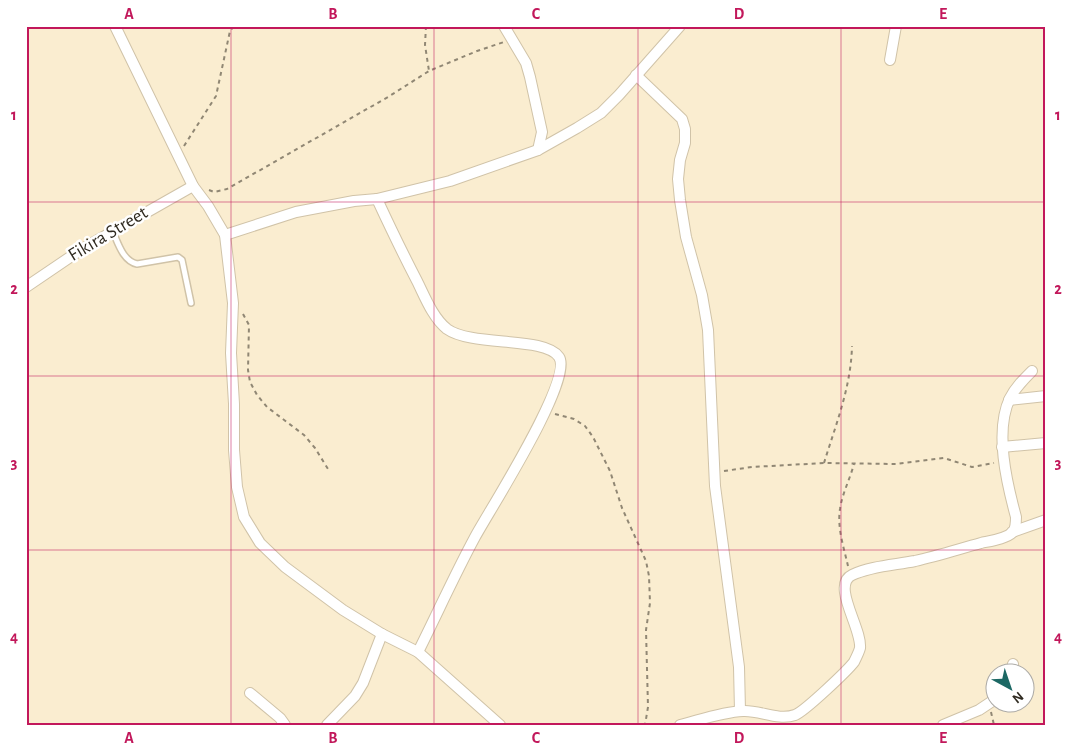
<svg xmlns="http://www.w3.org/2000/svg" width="1072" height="751" viewBox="0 0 1072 751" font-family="'Alegreya Sans',sans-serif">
<rect width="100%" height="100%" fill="#faedd0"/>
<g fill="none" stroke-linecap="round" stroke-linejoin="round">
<defs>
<path id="service" d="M 113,232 C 118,243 123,261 137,264 L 178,257 L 182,260 L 191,303"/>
<g id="minor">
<path d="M 115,26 L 193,186 L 208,206 L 225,235 L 233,303 L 231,353 L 234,404 L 234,450 L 237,487 L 244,517 L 260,543 L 285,567 L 343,610 L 382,634 L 418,652 L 500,725"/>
<path d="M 504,26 L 526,63 L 530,77 L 542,132 L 538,150"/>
<path d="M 890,60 L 896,26"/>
<path d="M 636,75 L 682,119 L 685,129 L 685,143 L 680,160 L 678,179 L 680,200 L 686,237 L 702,295 L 708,330 L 715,486 L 739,667 L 740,711"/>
<path d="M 377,199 C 390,227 403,254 417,281 C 425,297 433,318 447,329 C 472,347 545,336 559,357 C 574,379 489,511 475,537 C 455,574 437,614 418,652"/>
<path d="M 225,235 L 296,212 L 354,201 L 377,199 L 450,181 L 538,150 L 577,128 L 601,113 L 619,95 L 680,26"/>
<path d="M 26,287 L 82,249 L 193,186"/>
<path d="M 1009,400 L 1046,396"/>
<path d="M 1002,447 L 1046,443"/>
<path d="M 1012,532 L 1046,520"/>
<path d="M 1010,674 L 1013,664"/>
<path d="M 250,693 L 280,718 L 285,725"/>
<path d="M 327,725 L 355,696 L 363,683 L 382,634"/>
<path d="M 680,725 C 700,720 722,712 743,711 C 760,710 778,721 795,715 C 805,711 847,671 854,662 C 856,658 859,652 860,648 C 862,628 831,585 852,575 C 871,566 895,565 915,561 C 937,556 959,549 981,543 C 990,541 1006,539 1013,532 C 1016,528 1016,522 1016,517 C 1007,484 994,431 1010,398 C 1015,388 1023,380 1032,371"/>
<path d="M 943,725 L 979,710 L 994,700"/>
</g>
</defs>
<use href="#service" stroke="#d0c3a8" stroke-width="8"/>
<use href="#minor" stroke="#d0c3a8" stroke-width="12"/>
<g stroke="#908774" stroke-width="2" stroke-dasharray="4 4" stroke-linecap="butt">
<path d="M 426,26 L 425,45 L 429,71"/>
<path d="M 184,146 L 216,96 L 230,31 L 234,26"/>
<path d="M 209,190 L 214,192 L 227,189 L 388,97 L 429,71 L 477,51 L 504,42"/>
<path d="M 243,314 L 249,325 L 248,370 L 250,382 L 257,395 L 267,407 L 304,435 L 315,448 L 328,469"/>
<path d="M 555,414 L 574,419 L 585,426 L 593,437 L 610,471 L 622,508 L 646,561 L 649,576 L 650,603 L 646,630 L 648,707 L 645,725"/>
<path d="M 824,463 C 836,424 851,387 852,346"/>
<path d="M 724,471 L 752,467 L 824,463 L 896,464 L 944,458 L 972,467 L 994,463"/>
<path d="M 848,566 C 844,548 837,528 840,509 C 842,494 850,479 854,464"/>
<path d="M 991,712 L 994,725"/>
</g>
<use href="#service" stroke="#fff" stroke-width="5"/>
<use href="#minor" stroke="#fff" stroke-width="10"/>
</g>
<path fill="none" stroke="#c2185b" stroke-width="1" stroke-opacity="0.55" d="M 231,26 L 231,725M 434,26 L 434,725M 638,26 L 638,725M 841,26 L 841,725M 26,202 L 1046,202M 26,376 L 1046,376M 26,550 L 1046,550"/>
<g text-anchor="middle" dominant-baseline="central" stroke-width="5" stroke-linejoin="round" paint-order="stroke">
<g font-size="19" fill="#302b21" stroke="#fff">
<text transform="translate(108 234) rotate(-31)">Fikira Street</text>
</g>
</g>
<rect width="1072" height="751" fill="none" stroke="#ffffff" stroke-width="55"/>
<g transform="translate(1010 688) rotate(140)"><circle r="24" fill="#ffffff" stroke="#acaaa6"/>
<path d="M0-4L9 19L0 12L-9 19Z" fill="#1c6864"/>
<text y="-8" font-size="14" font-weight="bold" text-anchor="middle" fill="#302b21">N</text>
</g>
<rect x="28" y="28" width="1016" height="696" fill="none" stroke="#c2185b" stroke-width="2"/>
<g font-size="16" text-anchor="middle" font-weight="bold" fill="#c2185b">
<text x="129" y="19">A</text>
<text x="333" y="19">B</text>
<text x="536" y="19">C</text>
<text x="739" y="19">D</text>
<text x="943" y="19">E</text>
<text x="14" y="120">1</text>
<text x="1058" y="120">1</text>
<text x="14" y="294">2</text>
<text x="1058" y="294">2</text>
<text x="14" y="468">3</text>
<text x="1058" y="468">3</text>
<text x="14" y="642">4</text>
<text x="1058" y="642">4</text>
<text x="129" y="743">A</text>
<text x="333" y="743">B</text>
<text x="536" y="743">C</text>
<text x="739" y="743">D</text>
<text x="943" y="743">E</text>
</g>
</svg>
